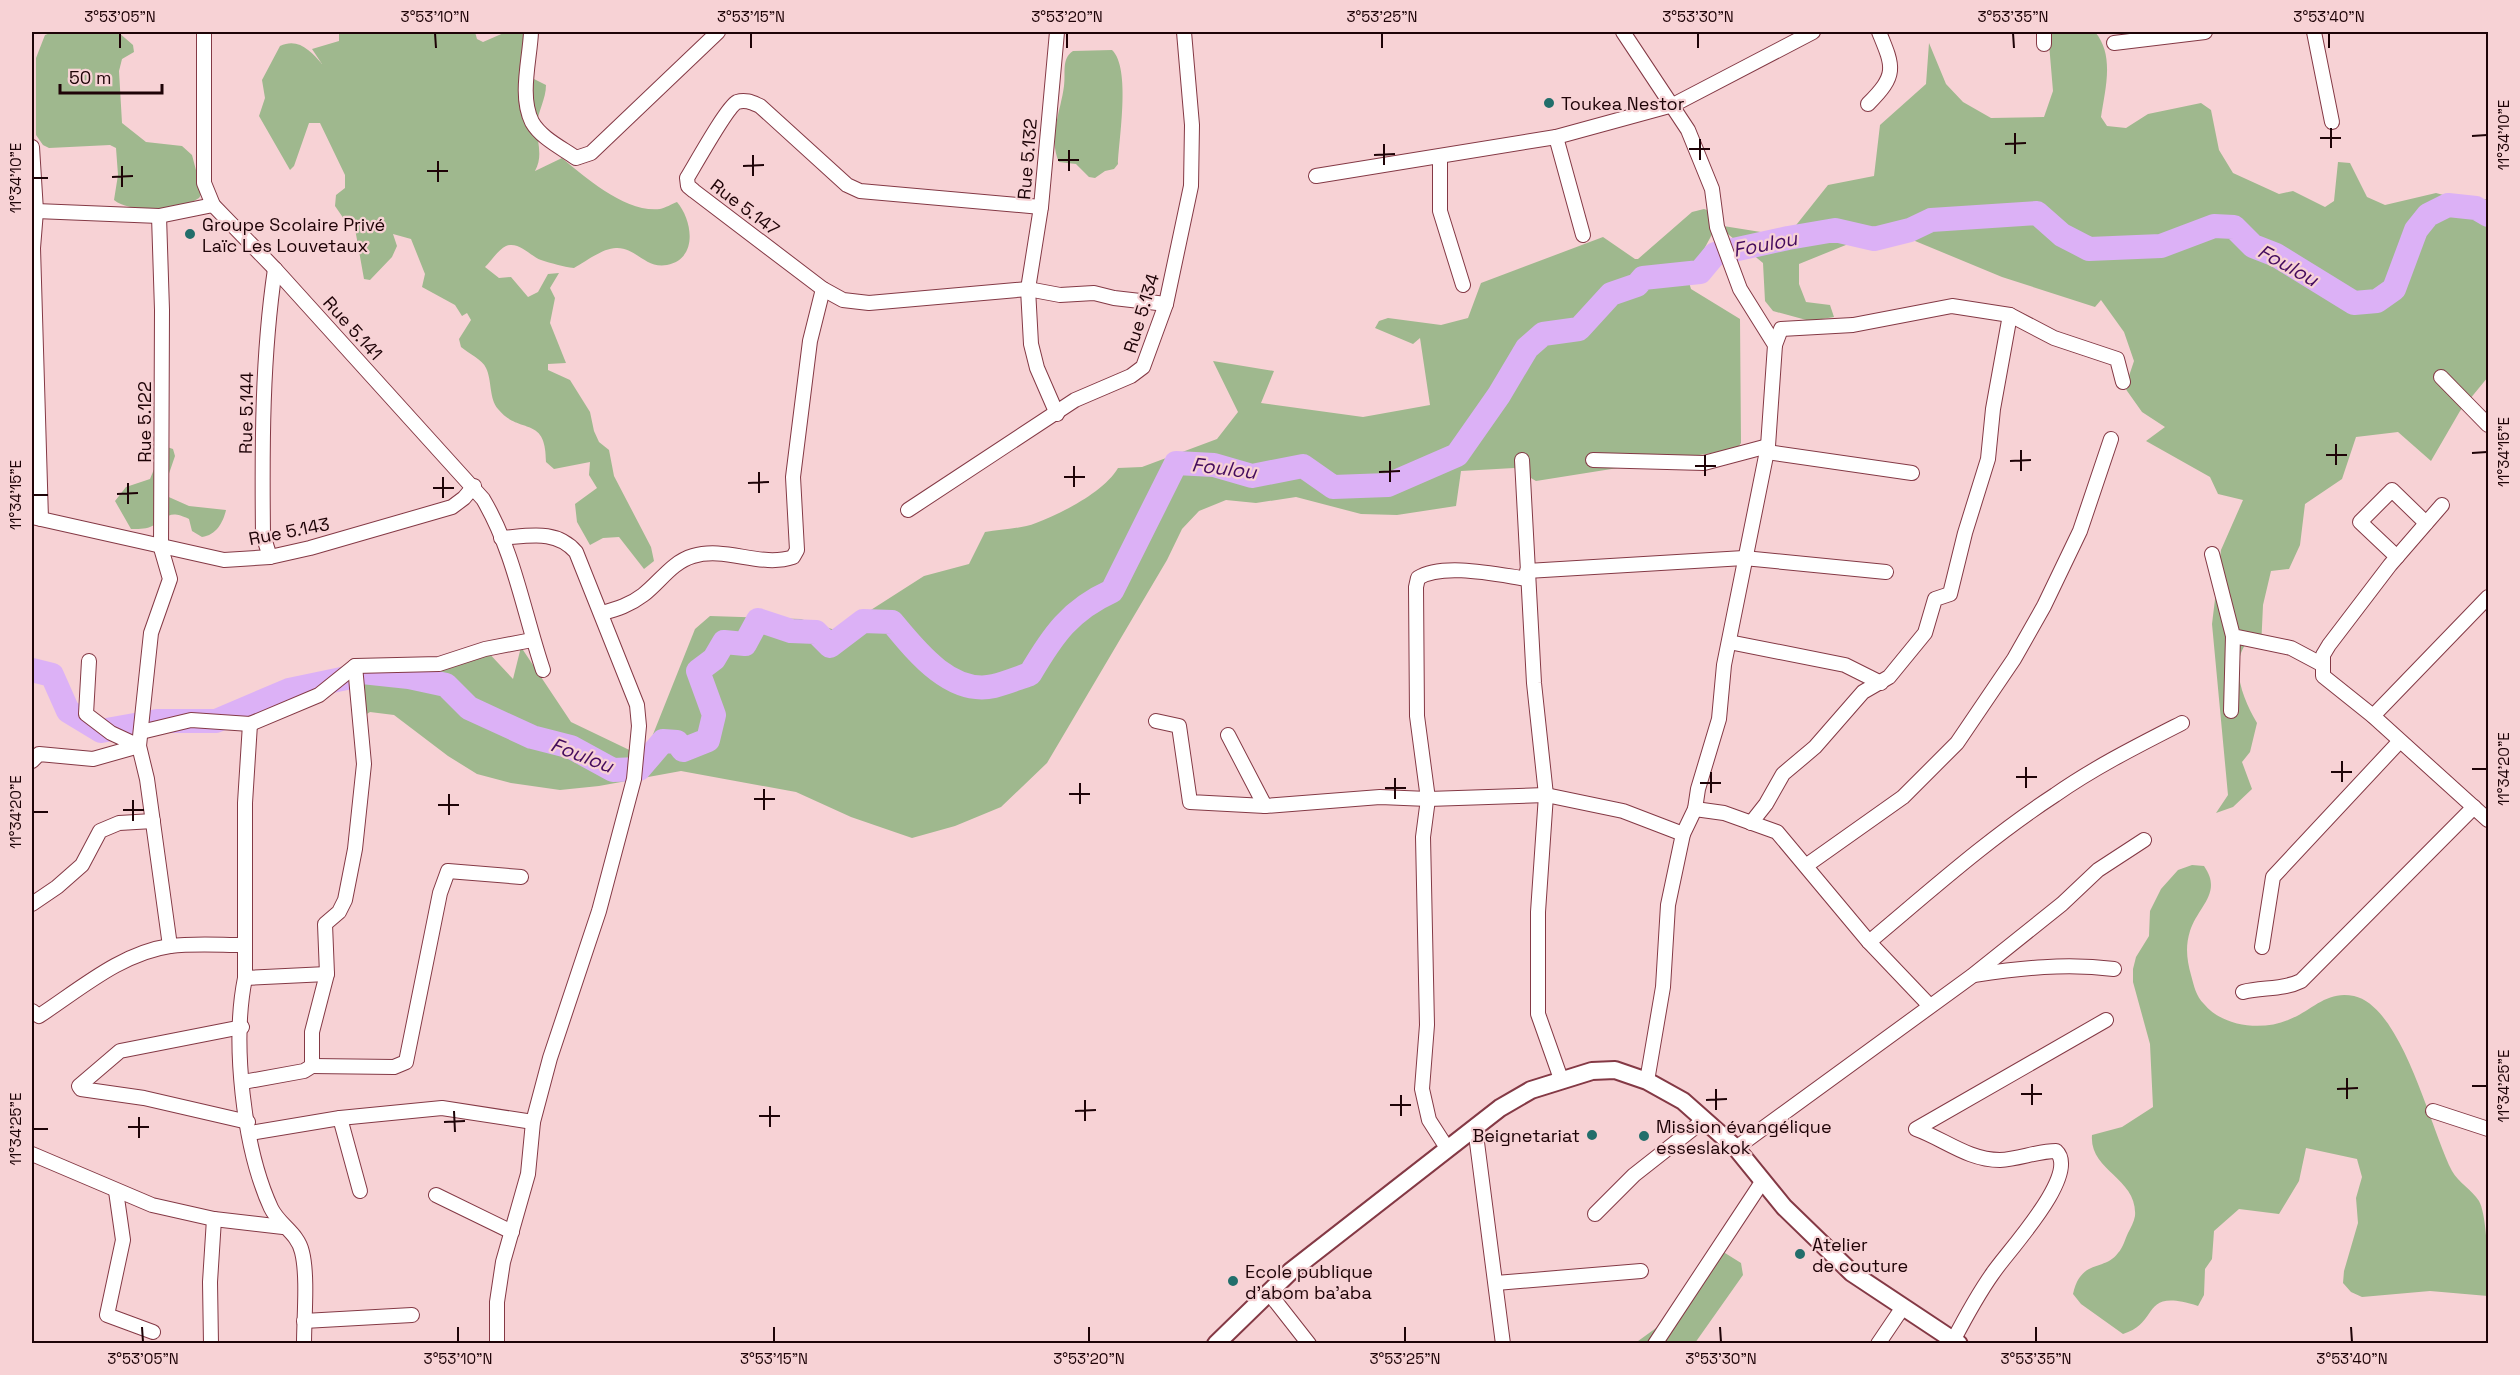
<svg xmlns="http://www.w3.org/2000/svg" width="2520" height="1375" viewBox="0 0 2520 1375" font-family="'Space Grotesk',sans-serif">
<rect width="100%" height="100%" fill="#f7d2d5"/>
<g fill="#9fb88e">
<path d="M 53,32 L 118,32 L 133,45 L 134,52 L 122,59 L 119,71 L 122,123 L 146,142 L 182,146 L 192,155 L 202,193 L 199,198 C 181,210 131,214 114,200 L 118,175 L 116,148 L 110,145 L 49,148 L 43,145 L 36,135 L 36,58 L 45,35 Z"/>
<path d="M 339,32 L 475,32 L 477,39 L 483,42 L 506,32 L 533,32 L 534,79 L 546,85 C 546,99 538,111 537,124 C 536,141 544,155 535,171 L 562,158 C 586,178 626,213 660,209 C 665,208 672,204 677,202 C 693,221 698,259 667,265 C 645,269 636,247 616,248 C 603,248 585,262 574,268 C 563,267 551,263 541,260 C 530,256 519,241 506,246 C 498,250 491,261 485,267 L 499,278 L 511,277 L 528,297 L 538,292 L 548,274 L 559,273 L 550,288 L 555,298 L 550,323 L 566,363 L 548,364 L 548,370 L 570,380 L 590,412 L 594,431 L 599,442 L 609,450 L 614,476 L 651,547 L 654,561 L 644,569 L 619,537 L 603,538 L 590,545 L 577,522 L 575,504 L 597,488 L 589,475 L 590,462 L 554,469 L 546,462 C 546,414 520,436 498,409 C 489,399 492,380 486,368 C 483,360 468,353 461,347 L 459,339 L 471,320 L 467,313 L 462,316 L 455,305 L 422,287 L 425,274 L 411,239 L 393,234 L 397,246 L 392,257 L 370,280 L 364,279 L 354,223 L 346,222 L 335,206 L 336,195 L 345,188 L 345,175 L 320,123 L 309,123 L 294,166 L 290,170 L 259,116 L 265,98 L 262,80 L 280,46 C 298,37 311,51 322,64 L 312,49 L 339,41 Z"/>
<path d="M 2048,32 L 2095,32 C 2115,55 2105,90 2101,117 L 2107,126 L 2126,128 L 2148,114 L 2201,103 L 2211,110 L 2219,150 L 2233,173 L 2279,194 L 2293,191 L 2325,207 L 2334,201 L 2338,162 L 2350,163 L 2367,197 L 2385,205 L 2436,193 L 2466,201 L 2488,199 L 2488,377 L 2460,411 L 2431,461 L 2398,432 L 2356,437 L 2342,479 L 2305,504 L 2300,545 L 2289,569 L 2271,571 L 2263,605 L 2261,648 L 2245,645 C 2230,668 2244,701 2257,723 L 2250,752 L 2242,762 L 2252,789 L 2233,807 L 2216,813 L 2228,795 L 2212,624 L 2221,550 L 2243,500 L 2218,494 L 2210,477 L 2146,441 L 2165,427 L 2142,412 L 2125,388 L 2134,361 L 2124,332 L 2101,300 L 2095,307 L 2002,277 L 1903,236 L 1868,236 L 1799,264 L 1799,284 L 1806,302 L 1830,305 L 1834,317 L 1810,321 L 1773,311 L 1765,301 L 1763,263 L 1717,225 L 1688,279 L 1691,289 L 1740,319 L 1741,443 L 1737,449 L 1536,481 L 1514,468 L 1461,471 L 1456,506 L 1397,515 L 1361,514 L 1296,497 L 1256,503 L 1226,500 L 1199,511 L 1182,529 L 1167,560 L 1047,763 L 1001,807 L 955,826 L 912,838 L 851,817 L 796,792 L 681,771 L 599,786 L 560,790 L 511,783 L 477,774 L 448,756 L 394,715 L 370,712 L 362,717 L 355,666 L 422,666 L 485,649 L 513,679 L 521,647 L 571,722 L 644,757 L 695,629 L 710,616 L 801,619 L 838,631 L 924,576 L 969,564 L 985,532 C 1001,529 1021,529 1036,523 C 1062,513 1104,492 1118,468 L 1142,467 L 1217,439 L 1238,412 L 1213,361 L 1274,371 L 1261,403 L 1363,417 L 1430,405 L 1420,338 L 1413,344 L 1375,328 L 1379,321 L 1388,318 L 1441,325 L 1468,318 L 1481,283 L 1603,237 L 1635,259 L 1638,259 L 1692,212 L 1704,209 L 1710,211 L 1717,225 L 1767,233 L 1793,229 L 1828,185 L 1874,176 L 1880,125 L 1926,84 L 1929,43 L 1946,84 L 1963,102 L 1991,118 L 2044,117 L 2053,91 Z"/>
<path d="M 1112,50 C 1131,68 1119,138 1118,164 L 1114,169 L 1105,171 L 1095,178 L 1089,177 L 1076,164 L 1059,162 C 1048,138 1061,110 1064,86 C 1066,73 1061,59 1073,51 Z"/>
<path d="M 167,447 L 173,449 L 175,456 L 162,494 L 189,506 L 226,510 C 223,523 216,535 202,537 L 192,531 L 189,519 C 166,508 168,520 150,527 C 145,529 137,529 131,529 L 115,501 L 126,487 L 150,479 L 162,450 Z"/>
<path d="M 2192,865 L 2204,866 C 2223,893 2198,906 2190,931 C 2185,947 2187,960 2191,975 C 2194,986 2196,996 2204,1004 C 2223,1027 2262,1031 2288,1020 C 2312,1011 2326,990 2354,996 C 2403,1007 2431,1131 2452,1171 C 2458,1182 2472,1190 2479,1201 C 2488,1217 2488,1275 2488,1296 L 2430,1291 L 2362,1297 L 2351,1292 L 2343,1283 L 2344,1271 L 2358,1223 L 2356,1198 L 2362,1177 L 2357,1159 L 2306,1148 L 2299,1181 L 2279,1214 L 2239,1209 L 2214,1231 L 2212,1259 L 2205,1269 L 2204,1295 L 2198,1306 C 2139,1287 2161,1323 2123,1334 L 2081,1304 L 2073,1294 C 2081,1258 2104,1272 2118,1253 C 2123,1248 2125,1239 2128,1233 C 2131,1227 2134,1222 2135,1216 C 2138,1178 2089,1171 2092,1135 L 2122,1127 L 2153,1107 L 2150,1044 L 2133,982 L 2133,969 L 2136,957 L 2149,936 L 2150,911 L 2161,889 L 2178,870 Z"/>
<path d="M 1713,1253 L 1725,1253 L 1741,1263 L 1743,1275 L 1695,1343 L 1634,1344 L 1663,1323 Z"/>
</g>
<g fill="none" stroke-linecap="round" stroke-linejoin="round">
<path stroke="#dcb1f6" stroke-width="24" d="M 32,670 L 52,675 L 68,711 L 101,731 L 157,721 L 216,721 L 289,690 L 356,676 L 362,672 L 409,677 L 446,685 L 469,708 L 532,737 L 571,747 L 613,770 L 639,769 L 663,741 L 677,742 L 683,750 L 708,740 L 714,715 L 698,671 L 714,659 L 724,642 L 745,644 L 758,620 L 791,631 L 816,632 L 830,646 L 863,621 L 892,622 C 916,651 951,696 994,686 C 1006,683 1018,678 1030,674 C 1053,635 1070,610 1112,591 L 1176,463 L 1214,465 L 1252,476 L 1303,466 L 1333,487 L 1388,485 L 1457,455 L 1499,395 L 1527,348 L 1543,334 L 1579,329 L 1611,294 L 1637,285 L 1643,278 L 1700,272 L 1715,254 L 1788,238 L 1835,230 L 1874,239 L 1910,230 L 1931,220 L 2037,213 L 2062,235 L 2089,249 L 2161,246 L 2214,226 L 2234,227 L 2253,246 L 2276,255 L 2354,303 L 2377,301 L 2394,289 L 2416,230 L 2428,215 L 2448,205 L 2476,208 L 2488,215"/>
<defs>
<g id="minor">
<path d="M 204,32 L 204,183 L 213,205"/>
<path d="M 531,32 C 530,59 519,96 532,122 C 541,138 562,148 576,158 L 591,153 L 718,32"/>
<path d="M 1623,32 L 1688,130 L 1712,189 L 1717,227 L 1740,289 L 1775,345 L 1768,446 L 1724,665 L 1719,719 L 1698,789 L 1695,809 L 1683,834 L 1668,905 L 1663,987 L 1647,1081"/>
<path d="M 2044,32 L 2044,44"/>
<path d="M 2314,32 L 2332,122"/>
<path d="M 2114,43 L 2205,32"/>
<path d="M 1868,104 C 1897,75 1894,68 1879,32"/>
<path d="M 1556,137 L 1583,235"/>
<path d="M 32,147 L 36,211 L 33,248 L 41,519"/>
<path d="M 1440,158 L 1440,211 L 1463,285"/>
<path d="M 1316,176 L 1556,137 L 1673,105 L 1813,32"/>
<path d="M 1041,207 L 860,191 L 847,185 L 760,106 C 753,103 746,99 737,102 C 727,107 695,165 687,178 L 688,186 L 694,191 L 823,289 L 843,300 L 869,303 L 1028,289 L 1060,295 L 1094,293 L 1114,298 L 1166,304"/>
<path d="M 36,211 L 159,216 L 213,205 L 275,269 L 483,499 C 514,551 524,614 543,670"/>
<path d="M 159,216 L 162,310 L 161,548 L 170,579 L 151,633 L 139,746 L 147,779 L 170,946"/>
<path d="M 1775,345 L 1781,329 L 1853,325 L 1952,306 L 2010,315 L 2054,338 L 2117,359 L 2123,382"/>
<path d="M 2441,377 L 2488,425"/>
<path d="M 1057,414 L 1037,368 L 1031,344 L 1028,289 L 1041,207 L 1057,32"/>
<path d="M 1767,452 L 1912,473"/>
<path d="M 1522,460 L 1534,683 L 1546,795 L 1538,912 L 1538,1014 L 1561,1079"/>
<path d="M 1593,460 L 1704,463 L 1768,446"/>
<path d="M 2442,505 L 2390,565 L 2329,645 L 2323,655 L 2323,676 L 2373,716 L 2488,820"/>
<path d="M 908,510 L 1075,400 L 1131,376 L 1143,367 L 1166,304 L 1191,186 L 1192,125 L 1184,32"/>
<path d="M 32,517 L 224,560 L 270,557 L 310,548 L 452,507 L 464,498 L 474,486"/>
<path d="M 2212,554 L 2233,636 L 2291,648 L 2323,665"/>
<path d="M 270,557 L 263,535 C 262,446 262,357 275,269"/>
<path d="M 2397,557 L 2360,522 L 2392,490 L 2426,523"/>
<path d="M 1527,571 L 1744,558 L 1886,572"/>
<path d="M 602,613 C 617,609 630,605 643,595 C 660,582 672,562 693,556 C 726,546 761,568 793,557 L 797,550 L 793,477 L 810,341 L 823,289"/>
<path d="M 1729,642 L 1845,665 L 1881,683"/>
<path d="M 2231,711 L 2233,636"/>
<path d="M 2373,716 L 2488,597"/>
<path d="M 1156,721 L 1179,726 L 1190,802 L 1265,806 L 1380,797 L 1428,799 L 1546,795 L 1623,811 L 1683,834"/>
<path d="M 250,724 L 245,803 L 245,978 C 232,1042 243,1147 271,1208 C 279,1225 298,1233 302,1252 C 308,1276 304,1318 304,1344"/>
<path d="M 141,732 L 191,720 L 250,724 L 319,695 L 355,666 L 439,664 L 485,649 L 532,640"/>
<path d="M 1228,735 L 1265,806"/>
<path d="M 32,761 L 39,754 L 93,759 L 139,746 L 111,733 L 86,714 L 89,661"/>
<path d="M 1695,809 L 1724,813 L 1777,832 L 1869,942 L 1929,1005"/>
<path d="M 1751,823 L 1766,804 L 1783,774 L 1815,747 L 1863,692 L 1889,677 L 1925,633 L 1935,599 L 1950,594 L 1965,533 L 1988,459 L 1993,409 L 2010,315"/>
<path d="M 1807,865 L 1903,797 L 1957,743 L 2014,659 L 2044,606 L 2080,531 L 2111,439"/>
<path d="M 32,904 L 57,887 L 82,865 L 100,831 L 119,823 L 153,821"/>
<path d="M 1869,942 C 1930,891 1989,838 2055,795 C 2095,767 2139,745 2182,723"/>
<path d="M 2262,947 L 2273,877 L 2399,742"/>
<path d="M 1974,975 C 2021,968 2066,963 2114,969"/>
<path d="M 245,978 L 327,974"/>
<path d="M 2243,992 C 2262,987 2283,990 2301,981 L 2474,807"/>
<path d="M 32,1011 L 39,1016 C 79,990 121,953 170,946 C 194,943 220,945 244,945"/>
<path d="M 242,1027 L 120,1051 L 79,1086 L 81,1089 L 144,1098 L 248,1122"/>
<path d="M 312,1066 L 394,1067 L 406,1062 L 440,893 L 448,871 L 521,877"/>
<path d="M 243,1082 L 304,1071 L 312,1066 L 312,1032 L 327,974 L 325,924 L 339,912 L 345,900 L 355,849 L 364,764 L 355,666"/>
<path d="M 2433,1111 L 2488,1129"/>
<path d="M 340,1118 L 360,1191"/>
<path d="M 1475,1127 L 1503,1344"/>
<path d="M 250,1133 L 340,1118 L 442,1108 L 533,1122"/>
<path d="M 1447,1148 L 1429,1120 L 1422,1089 L 1427,1025 L 1423,837 L 1428,799 L 1417,716 L 1416,587 L 1418,578 C 1443,562 1499,575 1528,579"/>
<path d="M 1736,1148 L 1972,976 L 2062,904 L 2098,870 L 2144,840"/>
<path d="M 32,1154 L 152,1205 L 214,1219 L 283,1227"/>
<path d="M 116,1191 L 123,1240 L 107,1315 L 153,1332"/>
<path d="M 436,1195 L 512,1232"/>
<path d="M 1595,1214 L 1634,1175 L 1704,1120"/>
<path d="M 1496,1283 L 1641,1271"/>
<path d="M 1269,1293 L 1309,1344"/>
<path d="M 304,1321 L 412,1315"/>
<path d="M 1953,1341 C 1965,1318 1978,1294 1993,1273 C 2007,1252 2081,1174 2056,1151 C 2038,1151 2019,1159 2000,1160 C 1968,1160 1944,1139 1916,1129 L 2106,1020"/>
<path d="M 211,1344 L 210,1282 L 214,1219"/>
<path d="M 497,1344 L 497,1302 L 503,1262 L 528,1174 L 533,1122 L 550,1058 L 599,911 L 634,779 L 639,726 L 637,705 L 576,552 C 556,529 529,536 501,538"/>
<path d="M 1655,1344 L 1762,1182"/>
<path d="M 1878,1344 L 1903,1307"/>
</g>
<path id="tertiary" d="M 1216,1344 L 1291,1271 L 1500,1108 L 1531,1090 L 1592,1071 L 1615,1070 L 1647,1081 L 1683,1101 L 1736,1148 L 1784,1207 L 1852,1273 L 1959,1344"/>
</defs>
<use href="#minor" stroke="#843945" stroke-width="16"/>
<use href="#tertiary" stroke="#843945" stroke-width="20"/>
<use href="#minor" stroke="#fff" stroke-width="14"/>
<use href="#tertiary" stroke="#fff" stroke-width="16"/>
</g>
<path fill="none" stroke="#1e0307" stroke-width="2" d="M 120,33 L 120,48M 435,33 L 436,48M 751,33 L 751,48M 1067,33 L 1067,48M 1382,33 L 1382,48M 1698,33 L 1698,48M 2013,33 L 2014,48M 2329,33 L 2329,48M 2331,128 L 2331,148M 2015,133 L 2015,154M 2472,136 L 2487,135M 2320,138 L 2341,138M 1700,139 L 1700,160M 1384,144 L 1384,165M 2005,144 L 2026,143M 1689,149 L 1710,149M 1069,150 L 1069,171M 753,155 L 753,176M 1374,155 L 1395,154M 1058,160 L 1079,160M 438,161 L 438,182M 122,166 L 122,187M 743,166 L 764,165M 427,171 L 448,171M 112,177 L 133,176M 33,178 L 48,178M 2336,444 L 2336,465M 2021,450 L 2021,471M 2472,453 L 2487,452M 1705,455 L 1705,476M 2326,455 L 2347,455M 1390,461 L 1390,482M 2010,461 L 2031,460M 1074,466 L 1074,487M 1695,466 L 1716,466M 759,472 L 759,493M 1379,472 L 1400,471M 443,477 L 443,498M 1064,477 L 1085,477M 128,483 L 128,504M 748,483 L 769,482M 433,488 L 454,488M 117,494 L 138,493M 33,495 L 48,495M 2342,761 L 2342,782M 2026,767 L 2026,788M 2472,769 L 2487,769M 1711,772 L 1711,793M 2331,772 L 2352,772M 2016,777 L 2037,777M 1395,778 L 1395,799M 1080,783 L 1080,804M 1700,783 L 1721,783M 1385,788 L 1406,788M 764,789 L 764,810M 449,794 L 449,815M 1069,794 L 1090,794M 754,799 L 775,799M 133,800 L 133,821M 438,805 L 459,805M 123,810 L 144,810M 33,812 L 48,812M 2347,1078 L 2347,1099M 2032,1084 L 2032,1105M 2472,1086 L 2487,1086M 1716,1089 L 1716,1110M 2337,1089 L 2358,1088M 2021,1094 L 2042,1094M 1401,1095 L 1401,1116M 1085,1100 L 1085,1121M 1706,1100 L 1727,1099M 1390,1105 L 1411,1105M 770,1106 L 770,1127M 454,1111 L 455,1132M 1075,1111 L 1096,1110M 759,1116 L 780,1116M 139,1117 L 139,1138M 444,1122 L 465,1121M 128,1127 L 149,1127M 33,1129 L 48,1129M 142,1327 L 143,1342M 458,1327 L 458,1342M 774,1327 L 774,1342M 1089,1327 L 1089,1342M 1405,1327 L 1405,1342M 1720,1327 L 1721,1342M 2036,1327 L 2036,1342M 2351,1327 L 2352,1342"/>
<g fill="#226e6b" stroke="#f7d2d5" stroke-width="2">
<circle cx="1549" cy="103" r="6"/>
<circle cx="190" cy="234" r="6"/>
<circle cx="1592" cy="1135" r="6"/>
<circle cx="1644" cy="1136" r="6"/>
<circle cx="1800" cy="1254" r="6"/>
<circle cx="1233" cy="1281" r="6"/>
</g>
<g text-anchor="middle" dominant-baseline="central" stroke-width="4.5" stroke-linejoin="round" paint-order="stroke">
<g font-size="18" fill="#1e0307" stroke="#f7d2d5" text-anchor="start">
<text x="1561" y="103">Toukea Nestor</text>
<text x="202" y="224">Groupe Scolaire Privé<tspan x="202" dy="21">Laïc Les Louvetaux</tspan></text>
<text x="1656" y="1126">Mission évangélique<tspan x="1656" dy="21">esseslakok</tspan></text>
<text x="1580" y="1135" text-anchor="end">Beignetariat</text>
<text x="1812" y="1244">Atelier<tspan x="1812" dy="21">de couture</tspan></text>
<text x="1245" y="1271">Ecole publique<tspan x="1245" dy="21">d'abom ba'aba</tspan></text>
</g>
<g font-size="18" fill="#1e0307" stroke="#f7d2d5">
<text transform="translate(1027 159) rotate(-85)">Rue 5.132</text>
<text transform="translate(745 207) rotate(37)">Rue 5.147</text>
<text transform="translate(1141 313) rotate(-73)">Rue 5.134</text>
<text transform="translate(353 328) rotate(48)">Rue 5.141</text>
<text transform="translate(246 413) rotate(-89)">Rue 5.144</text>
<text transform="translate(144 422) rotate(-90)">Rue 5.122</text>
<text transform="translate(289 531) rotate(-11)">Rue 5.143</text>
</g>
<g font-size="20" font-style="italic" fill="#440b5d" stroke="#f7d2d5">
<text transform="translate(1765 244) rotate(-11)">Foulou</text>
<text transform="translate(2288 265) rotate(29)">Foulou</text>
<text transform="translate(1224 468) rotate(7)">Foulou</text>
<text transform="translate(582 755) rotate(21)">Foulou</text>
</g>
</g>
<rect width="2520" height="1375" fill="none" stroke="#f7d2d5" stroke-width="66"/>
<path d="M60 84v9h102v-9" fill="none" stroke="#1e0307" stroke-width="3"/>
<text x="69" y="84" font-size="18" fill="#1e0307" stroke="#f7d2d5" stroke-width="4.5" paint-order="stroke">50 m</text>
<rect x="33" y="33" width="2454" height="1309" fill="none" stroke="#1e0307" stroke-width="2"/>
<g font-size="15" text-anchor="middle" fill="#1e0307">
<text x="120" y="22">3°53'05"N</text>
<text x="435" y="22">3°53'10"N</text>
<text x="751" y="22">3°53'15"N</text>
<text x="1067" y="22">3°53'20"N</text>
<text x="1382" y="22">3°53'25"N</text>
<text x="1698" y="22">3°53'30"N</text>
<text x="2013" y="22">3°53'35"N</text>
<text x="2329" y="22">3°53'40"N</text>
<text transform="translate(2504 135) rotate(-90)" y="5">11°34'10"E</text>
<text transform="translate(16 178) rotate(-90)" y="5">11°34'10"E</text>
<text transform="translate(2504 452) rotate(-90)" y="5">11°34'15"E</text>
<text transform="translate(16 495) rotate(-90)" y="5">11°34'15"E</text>
<text transform="translate(2504 769) rotate(-90)" y="5">11°34'20"E</text>
<text transform="translate(16 812) rotate(-90)" y="5">11°34'20"E</text>
<text transform="translate(2504 1086) rotate(-90)" y="5">11°34'25"E</text>
<text transform="translate(16 1129) rotate(-90)" y="5">11°34'25"E</text>
<text x="143" y="1364">3°53'05"N</text>
<text x="458" y="1364">3°53'10"N</text>
<text x="774" y="1364">3°53'15"N</text>
<text x="1089" y="1364">3°53'20"N</text>
<text x="1405" y="1364">3°53'25"N</text>
<text x="1721" y="1364">3°53'30"N</text>
<text x="2036" y="1364">3°53'35"N</text>
<text x="2352" y="1364">3°53'40"N</text>
</g>
</svg>
